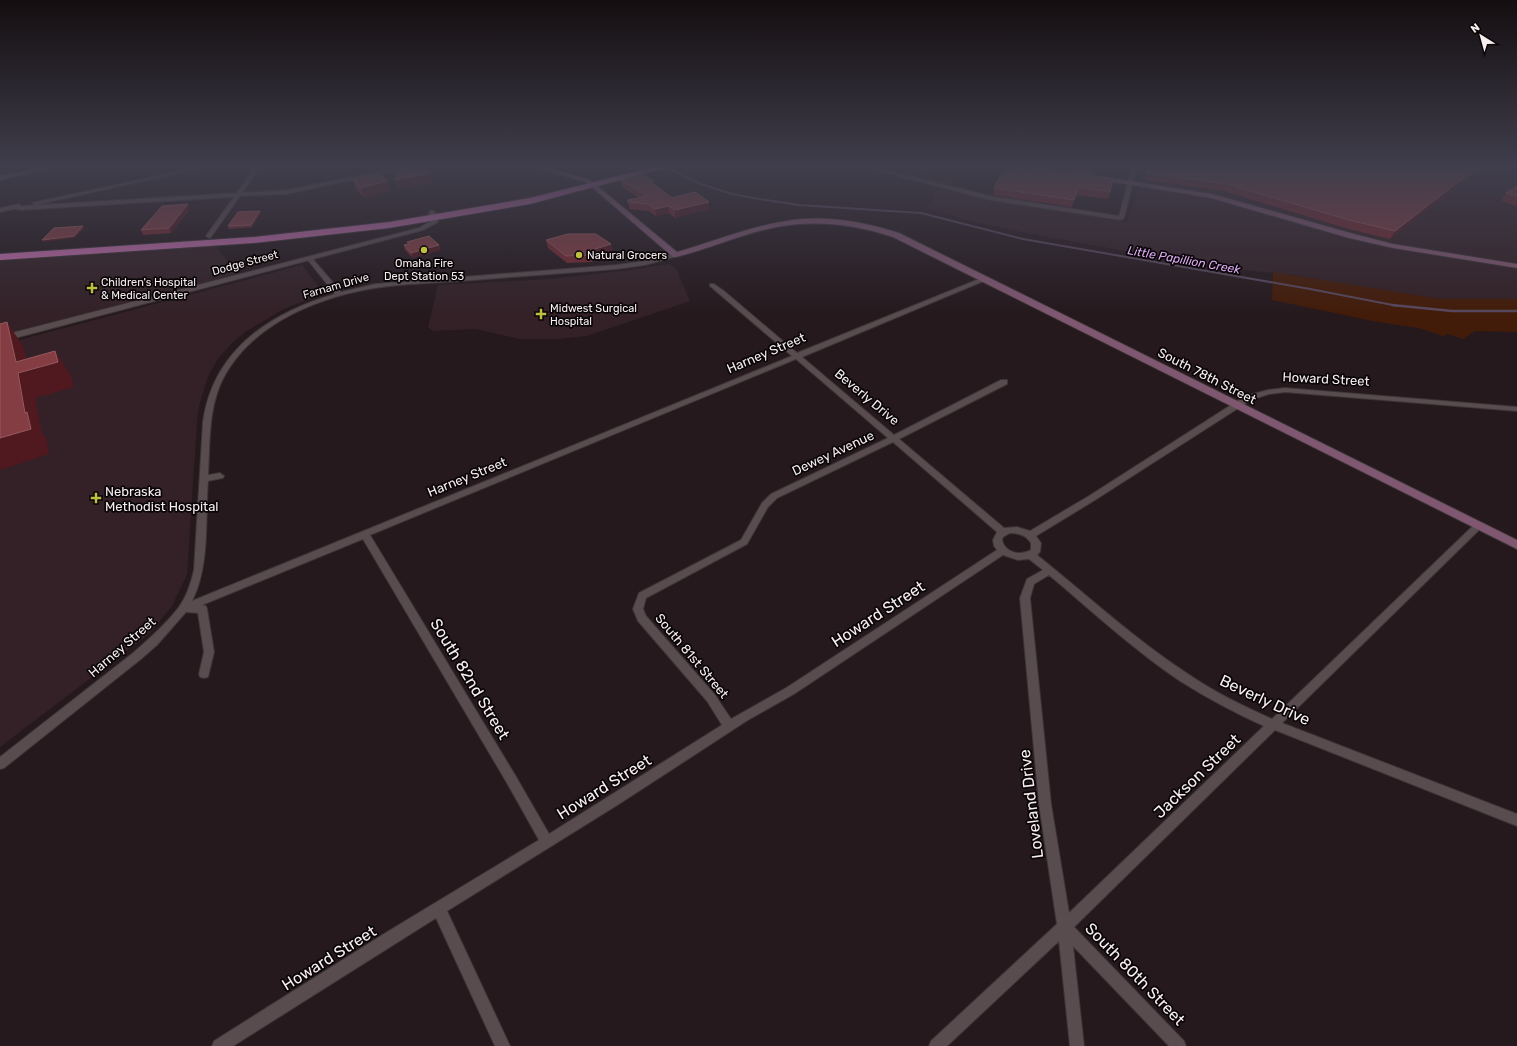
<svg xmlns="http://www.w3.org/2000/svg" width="1517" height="1046" viewBox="0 0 1517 1046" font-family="Rubik,sans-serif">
<rect width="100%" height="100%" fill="#25191d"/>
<g fill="#332127">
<path d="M 1142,167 L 1517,168 L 1517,299 L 1440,299 L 1371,289 L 1287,274 L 1221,268 L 1042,236 L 974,222 L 927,208 L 940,188 L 988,200 L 1127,222 L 1139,186 Z"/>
<path d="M 219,245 L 218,249 L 238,274 L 0,335 L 0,260 Z"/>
<path d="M 669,264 L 676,268 L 690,301 L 587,336 L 559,339 L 520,339 L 476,329 L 433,331 L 428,327 L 438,285 L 550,279 L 630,270 Z"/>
<path d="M 302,265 L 324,293 L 284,309 L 245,332 L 231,344 L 217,360 L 208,377 L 199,406 L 197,422 L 187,575 L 172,606 L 150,633 L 0,747 L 0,345 Z"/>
</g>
<g fill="#431c09">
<path d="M 929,167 L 932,167 L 926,176 L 932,177 L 931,179 L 948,181 L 951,180 L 950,183 L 954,186 L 982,192 L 981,194 L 978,194 L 921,178 Z"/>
<path d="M 1273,272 L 1440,299 L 1517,299 L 1517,332 L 1475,331 L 1463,339 L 1448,334 L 1443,336 L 1419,328 L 1378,322 L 1272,300 Z"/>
</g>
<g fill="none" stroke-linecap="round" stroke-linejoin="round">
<path stroke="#57475c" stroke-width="2" d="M 665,167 L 701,184 L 732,194 L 753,198 L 799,205 L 921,213 L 1023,239 L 1310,289 L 1398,306"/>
<path stroke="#57475c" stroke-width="2.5" d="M 1392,305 L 1452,311 L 1517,311"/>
<defs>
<g id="minor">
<path d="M 197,167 L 208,167 L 35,205 L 32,203 Z"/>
<path d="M 255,167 L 260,167 L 242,193 L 287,190 L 401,167 L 412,167 L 287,194 L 240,196 L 211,237 L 209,238 L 206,236 L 234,197 L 21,210 L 14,209 L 0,212 L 0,208 L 19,204 L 21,206 L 237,193 Z"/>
<path d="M 863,167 L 873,167 L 990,196 L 1119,216 L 1132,167 L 1137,167 L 1124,218 L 1121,220 L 990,200 Z"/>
<path d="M 676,253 L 678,254 L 678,256 L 645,265 L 616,269 C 569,273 521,276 474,280 C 442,283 407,283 375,288 C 319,297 254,323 225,375 C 208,405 210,442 208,475 L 220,473 L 224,476 L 223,478 L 208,481 C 205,520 210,566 192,601 L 792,356 L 710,286 L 710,284 L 714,284 L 724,291 L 797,353 L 984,277 L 986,278 L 986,280 L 802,357 L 894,435 L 1001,380 L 1007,380 L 1007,384 L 899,439 L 1004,528 L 1017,527 L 1030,531 L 1089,496 L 1245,396 L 1268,390 L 1285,388 L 1517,407 L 1517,411 L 1285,392 L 1269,394 L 1251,400 L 1095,500 L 1036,536 L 1041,543 L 1040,552 L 1037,555 C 1087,595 1134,639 1188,674 C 1214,692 1243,706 1272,719 L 1475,524 L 1481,524 L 1483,526 L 1481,528 L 1282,723 L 1517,814 L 1517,826 L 1275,730 L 1074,927 L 1184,1041 L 1186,1046 L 1169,1046 L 1073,946 L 1084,1046 L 1070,1046 L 1059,941 L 947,1046 L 929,1046 L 931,1041 L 1057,924 L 1039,804 L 1020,598 L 1027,579 L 1043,570 L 1029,559 L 1018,560 L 1003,555 L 794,694 L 748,720 L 619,804 L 447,911 L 510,1046 L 495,1046 L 436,918 L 233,1046 L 212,1046 L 214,1041 L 387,932 L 539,840 L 507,783 L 363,539 L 202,605 L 206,606 L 207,609 L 214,652 L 208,677 L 204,678 L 200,677 L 199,674 L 204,652 L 198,613 L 186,612 L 157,645 L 141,659 L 4,768 L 0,769 L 0,757 L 133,653 C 149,639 166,624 179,607 C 187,596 191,583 194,570 L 203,422 C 213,350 270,313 335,294 L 307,259 L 307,257 L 311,257 L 341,292 L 375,284 L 616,265 L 645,261 ZM 796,359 L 888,438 L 771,494 L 762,503 L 741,540 L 639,593 L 633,609 L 638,621 L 707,701 L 722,725 L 549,834 L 515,775 L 370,535 ZM 893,442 L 997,532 L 993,540 L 994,546 L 997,550 L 786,688 L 731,719 L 715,695 L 646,616 L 643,609 L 646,598 L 747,544 L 768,507 L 777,498 ZM 1010,533 C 1019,533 1026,535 1031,543 L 1031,550 C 1020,556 1005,553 1002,540 L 1003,537 ZM 1049,575 C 1092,611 1134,650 1180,681 C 1207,698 1235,713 1264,726 L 1069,913 L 1051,804 L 1030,598 L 1034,584 Z"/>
</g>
<path id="tertiary" d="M 432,210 L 435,212 L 438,222 L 423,230 L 0,342 L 0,336 L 419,228 L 431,221 L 429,212 Z"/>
<g id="secondary">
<path d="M 43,167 L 58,167 L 0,180 L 0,176 Z"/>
<path d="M 532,167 L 545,167 L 590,180 L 677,252 C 712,242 745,228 781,222 C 821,214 861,221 899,233 L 1517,540 L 1517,549 L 893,237 C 857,225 820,220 782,226 C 745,232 712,248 676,257 L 673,257 L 586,182 Z"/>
<path d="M 1098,176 L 1212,194 L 1354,234 L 1393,244 L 1517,264 L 1517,268 L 1393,248 L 1349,238 L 1211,198 L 1096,179 L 1096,177 Z"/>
</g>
<path id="trunk" d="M 654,167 L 669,167 L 530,204 L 389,228 L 253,243 L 0,260 L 0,254 L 253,237 L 389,222 L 530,198 Z"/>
</defs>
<use href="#minor" stroke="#3c3436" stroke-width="2"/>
<use href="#tertiary" stroke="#3c3436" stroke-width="2"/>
<use href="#secondary" stroke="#3c3436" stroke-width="2"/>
<use href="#trunk" stroke="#3c3436" stroke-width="2"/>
<use href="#minor" fill="#594c4f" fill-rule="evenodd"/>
<use href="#tertiary" fill="#594c4f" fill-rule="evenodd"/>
<use href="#secondary" fill="#7f5771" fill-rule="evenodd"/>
<use href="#trunk" fill="#be6aa8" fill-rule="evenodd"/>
</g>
<g fill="#77282f">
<path d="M 1071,167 L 1093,167 L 1090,175 L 1113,179 L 1108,199 L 1076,195 L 1072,207 L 993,195 L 994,188 L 1069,172 L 1071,170 Z"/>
<path d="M 1146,167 L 1491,167 L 1459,185 L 1390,239 L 1345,228 L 1224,191 L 1144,180 Z"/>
<path d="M 353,180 L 390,191 L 364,198 L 356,189 Z"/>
<path d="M 621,180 L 654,184 L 672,198 L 709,202 L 709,209 L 675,218 L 669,213 L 656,216 L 649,211 L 629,209 L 628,200 L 639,198 L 622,187 Z"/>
<path d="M 1517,186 L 1517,206 L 1501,201 L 1506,193 Z"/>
<path d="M 190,209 L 171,233 L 143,235 L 141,230 Z"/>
<path d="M 261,213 L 252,227 L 229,229 L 228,226 Z"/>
<path d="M 546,240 L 611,244 L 612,252 L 593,258 L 593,262 L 567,263 L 548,248 Z"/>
<path d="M 407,242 L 439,245 L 440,250 L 413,258 L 405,250 L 404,245 L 408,244 Z"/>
</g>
<g fill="#50191f">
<path d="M 1482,167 L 1491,167 L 1459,185 L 1390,239 L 1395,231 L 1463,178 Z"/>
<path d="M 430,173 L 433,183 L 398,189 L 395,180 Z"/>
<path d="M 387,181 L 390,191 L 364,198 L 361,188 Z"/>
<path d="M 1078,187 L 1076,195 L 1072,207 L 1074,200 Z"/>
<path d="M 709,202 L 709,209 L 675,218 L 675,210 Z"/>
<path d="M 188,204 L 190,209 L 171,233 L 169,228 Z"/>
<path d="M 669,206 L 669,213 L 656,216 L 655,209 Z"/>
<path d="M 260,211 L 261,213 L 252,227 L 251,225 Z"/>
<path d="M 83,226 L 84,229 L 75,238 L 43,242 L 42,240 Z"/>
<path d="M 611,244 L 612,252 L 593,258 L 593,262 L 592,255 L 592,250 Z"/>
<path d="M 439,245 L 440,250 L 413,258 L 411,253 Z"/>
<path d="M 7,322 L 23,346 L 29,370 L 55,351 L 71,376 L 74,387 L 35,398 L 42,433 L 46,438 L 49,454 L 0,470 L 0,438 L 25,413 L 16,362 Z"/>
</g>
<g fill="#843d43" stroke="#96595e">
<path d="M 414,167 L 425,167 L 430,173 L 395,180 L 398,171 Z"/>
<path d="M 1005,167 L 1035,167 L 1069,172 L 1070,169 L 1091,173 L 1090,175 L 1113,179 L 1110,192 L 1078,187 L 1074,200 L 994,188 Z"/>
<path d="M 1147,167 L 1482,167 L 1463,178 L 1395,231 L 1349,220 L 1227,184 L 1146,173 Z"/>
<path d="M 381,174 L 387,181 L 361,188 L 353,180 Z"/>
<path d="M 642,174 L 654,181 L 651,182 L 672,198 L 695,192 L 709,202 L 675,210 L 669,206 L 655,209 L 648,204 L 628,202 L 628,200 L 647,196 L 621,180 Z"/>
<path d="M 1517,186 L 1517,196 L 1506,193 Z"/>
<path d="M 188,204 L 169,228 L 141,230 L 162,206 Z"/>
<path d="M 260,211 L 251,225 L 228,226 L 238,212 Z"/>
<path d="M 83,226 L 74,236 L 42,240 L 54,228 Z"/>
<path d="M 568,234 L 596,234 L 611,244 L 592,250 L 592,255 L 566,256 L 546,240 Z"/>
<path d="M 429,236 L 439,245 L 411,253 L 404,245 L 409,244 L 407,242 Z"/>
<path d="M 7,322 L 16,362 L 55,351 L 58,362 L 18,373 L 25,413 L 27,412 L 31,429 L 0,438 L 0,324 Z"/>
</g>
<linearGradient id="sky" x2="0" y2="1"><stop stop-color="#140e10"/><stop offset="0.53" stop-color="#403e4c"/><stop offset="1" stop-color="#403e4c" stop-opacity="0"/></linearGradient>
<rect width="1517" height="314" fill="url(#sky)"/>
<g fill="#bebf42" stroke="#0a0607" stroke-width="1.5">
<circle cx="424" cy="250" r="4"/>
<circle cx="579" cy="255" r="4"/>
<path d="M90 282h4v4h4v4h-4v4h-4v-4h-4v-4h4z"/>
<path d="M539 308h4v4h4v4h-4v4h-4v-4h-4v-4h4z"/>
<path d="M94 492h4v4h4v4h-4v4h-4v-4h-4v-4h4z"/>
</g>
<g text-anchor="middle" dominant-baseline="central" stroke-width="3.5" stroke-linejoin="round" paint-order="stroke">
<g font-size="11" fill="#f7eef0" stroke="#0a0607" text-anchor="start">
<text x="587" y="255">Natural Grocers</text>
<text x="424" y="263" text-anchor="middle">Omaha Fire<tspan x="424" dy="13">Dept Station 53</tspan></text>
<text x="101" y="282">Children's Hospital<tspan x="101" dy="13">&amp; Medical Center</tspan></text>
<text x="550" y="308">Midwest Surgical<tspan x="550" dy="13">Hospital</tspan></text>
</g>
<g font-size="11" fill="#f7eef0" stroke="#0a0607">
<text transform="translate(245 263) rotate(-15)">Dodge Street</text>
<text transform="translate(336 286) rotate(-16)">Farnam Drive</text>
</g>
<g font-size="12" font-style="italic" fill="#dfabf6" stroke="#0a0607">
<text transform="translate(1184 260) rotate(10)">Little Papillion Creek</text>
</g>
<g font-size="13" fill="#f7eef0" stroke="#0a0607">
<text transform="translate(766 353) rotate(-23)">Harney Street</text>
<text transform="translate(1207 376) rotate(27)">South 78th Street</text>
<text transform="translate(1326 379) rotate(3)">Howard Street</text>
<text transform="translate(867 397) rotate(40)">Beverly Drive</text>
<text transform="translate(833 453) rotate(-25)">Dewey Avenue</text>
<text transform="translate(467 477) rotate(-22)">Harney Street</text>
<text transform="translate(122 647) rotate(-41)">Harney Street</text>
<text transform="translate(692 656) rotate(50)">South 81st Street</text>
</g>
<g font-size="13" fill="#f7eef0" stroke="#0a0607" text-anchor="start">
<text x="105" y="491">Nebraska<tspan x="105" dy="15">Methodist Hospital</tspan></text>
</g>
<g font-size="16" fill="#f7eef0" stroke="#0a0607">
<text transform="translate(878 614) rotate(-33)">Howard Street</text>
<text transform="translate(470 679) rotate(59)">South 82nd Street</text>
<text transform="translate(1265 700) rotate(25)">Beverly Drive</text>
<text transform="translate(1197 776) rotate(-44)">Jackson Street</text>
<text transform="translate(604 787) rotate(-32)">Howard Street</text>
<text transform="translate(1031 804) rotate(-97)">Loveland Drive</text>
<text transform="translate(329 958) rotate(-32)">Howard Street</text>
<text transform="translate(1135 974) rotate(46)">South 80th Street</text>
</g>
</g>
<g transform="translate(1481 36) rotate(323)" stroke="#0a0607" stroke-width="3" paint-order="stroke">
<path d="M0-3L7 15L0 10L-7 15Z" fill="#f7eef0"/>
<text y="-6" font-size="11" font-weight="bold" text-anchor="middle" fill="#f7eef0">N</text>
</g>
</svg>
